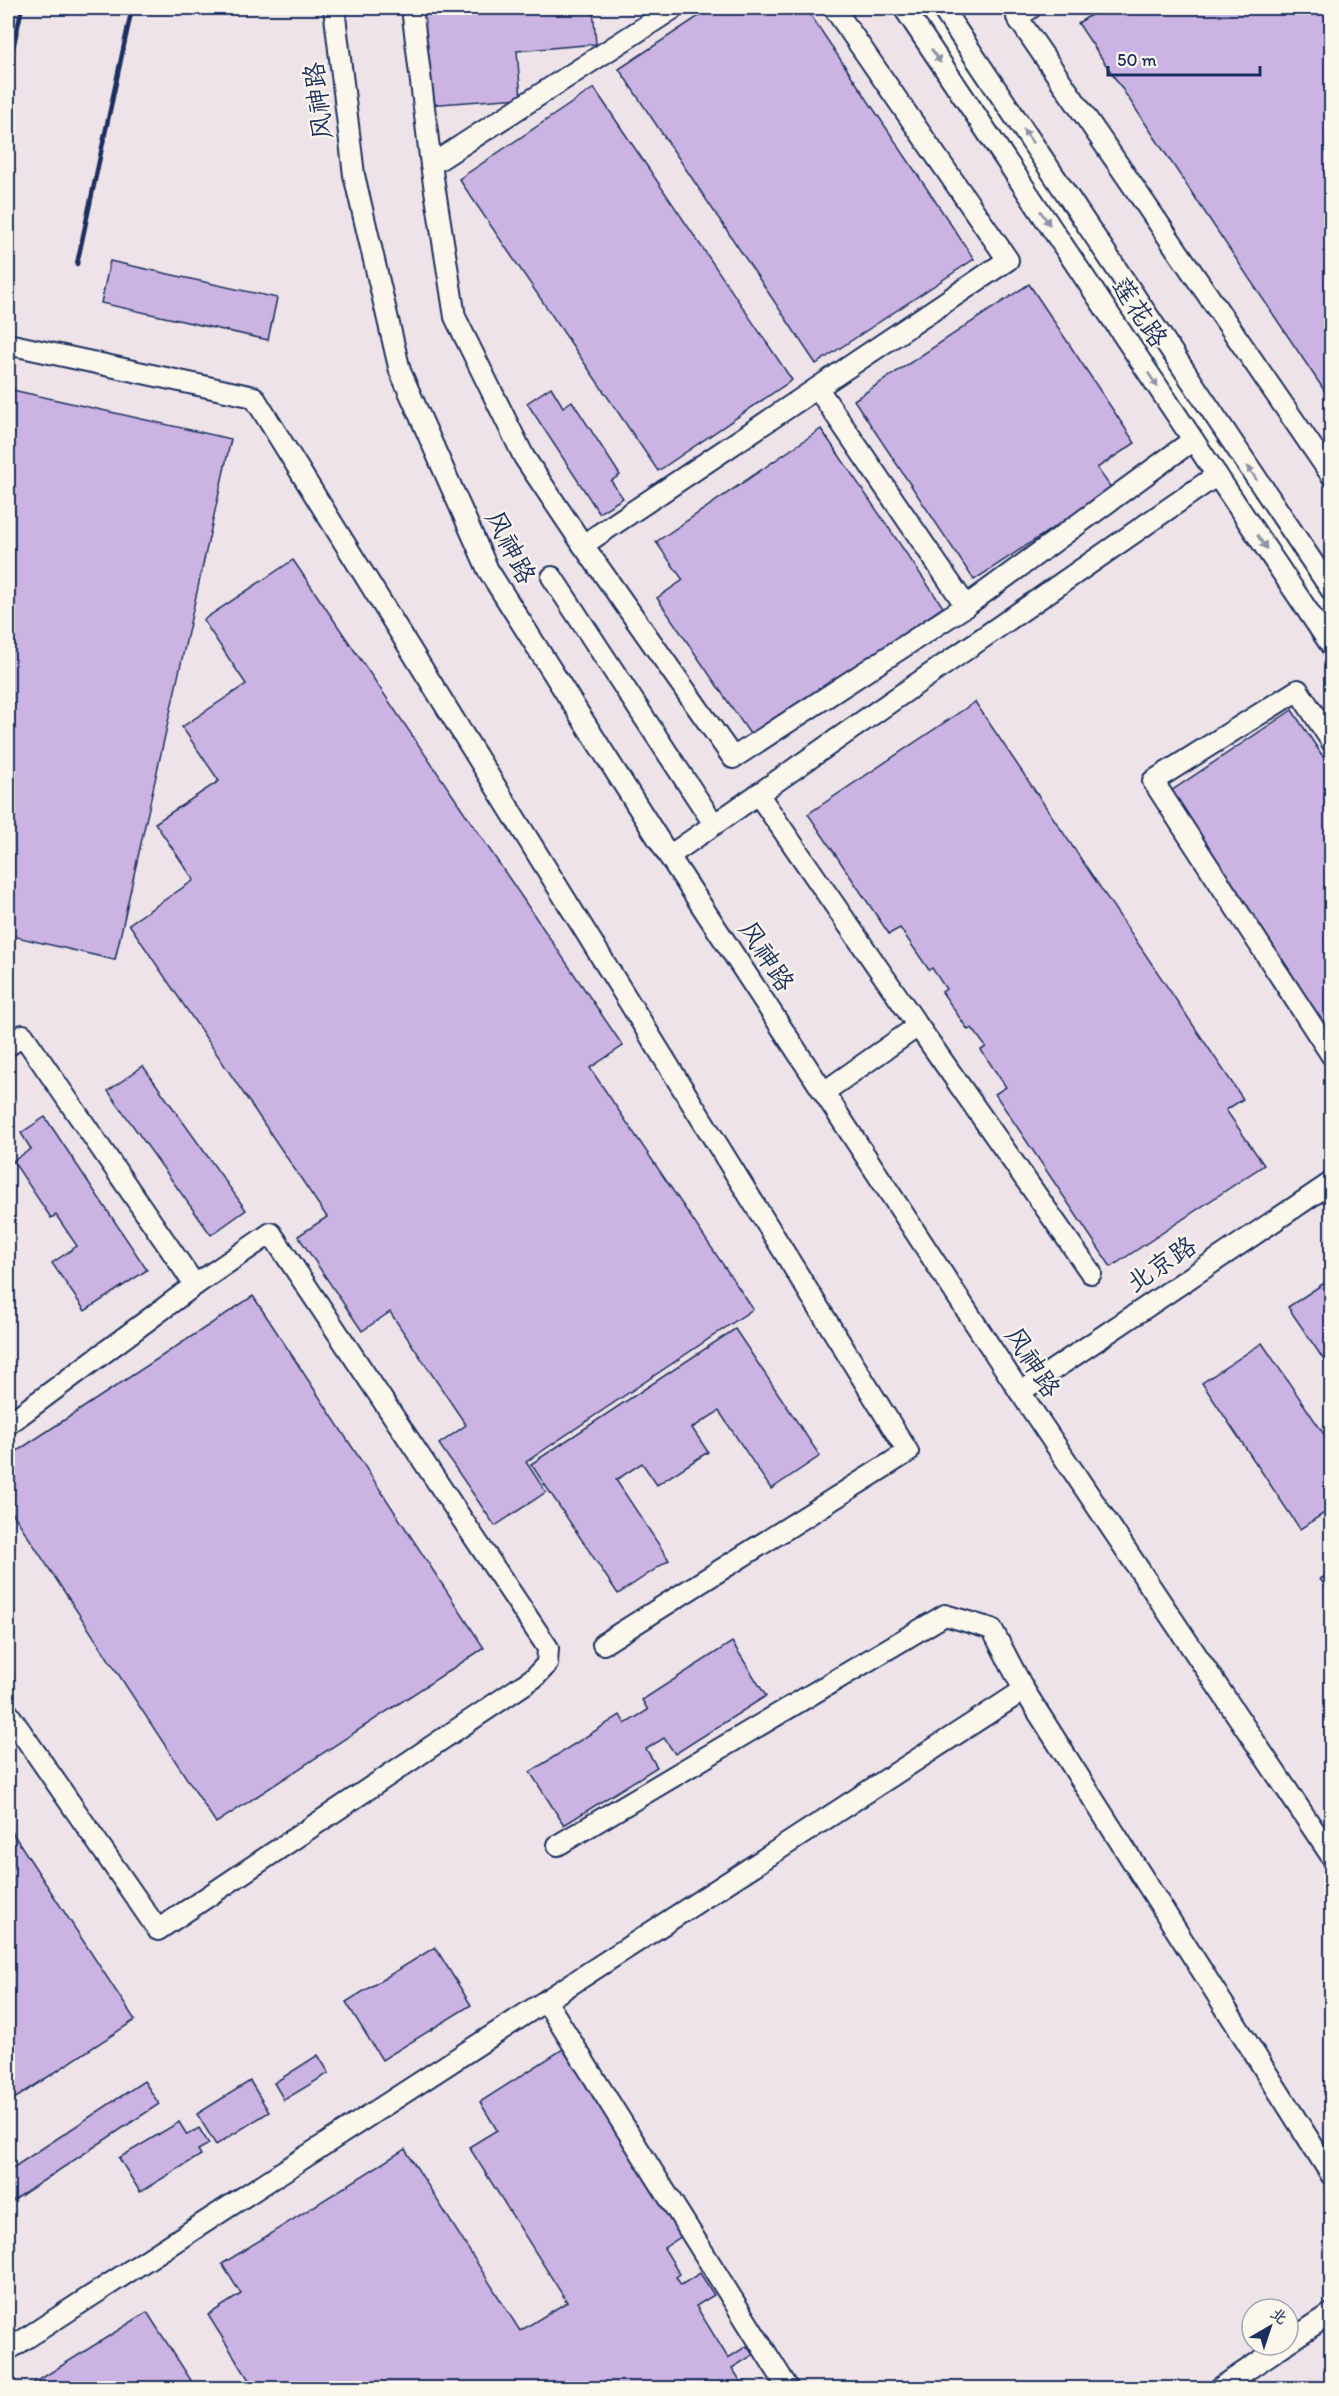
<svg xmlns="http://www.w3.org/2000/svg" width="1339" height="2396" viewBox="0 0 1339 2396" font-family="Itim,'LXGW WenKai TC',sans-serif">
<rect width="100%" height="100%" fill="#fbf7ec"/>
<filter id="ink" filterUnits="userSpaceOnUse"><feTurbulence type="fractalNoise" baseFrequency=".0167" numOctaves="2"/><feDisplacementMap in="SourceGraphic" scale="12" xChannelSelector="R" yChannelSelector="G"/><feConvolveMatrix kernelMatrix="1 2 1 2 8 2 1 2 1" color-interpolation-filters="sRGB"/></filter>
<g filter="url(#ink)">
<g fill="#ede3e9" fill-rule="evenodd">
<path d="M 8,8 L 903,8 L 1331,647 L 1331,2388 L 8,2388 ZM 1252,2309 L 1288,2309 L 1288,2345 L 1252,2345 Z"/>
<path d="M 942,8 L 1331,8 L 1331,591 Z"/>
</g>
<g fill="#cbb4e3" stroke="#1b2f5e" stroke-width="1.5">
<path d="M 418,8 L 593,8 L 596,44 L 517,51 L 521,98 L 427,105 Z"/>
<path d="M 711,8 L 806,8 L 974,259 L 816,364 L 619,69 Z"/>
<path d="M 1102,8 L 1330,8 L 1332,10 L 1332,402 L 1078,23 Z"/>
<path d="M 594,88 L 792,380 L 658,471 L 459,179 Z"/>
<path d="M 110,261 L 277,298 L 268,340 L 101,303 Z"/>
<path d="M 1029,284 L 1135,443 L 1097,468 L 1112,489 L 974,580 L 854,400 Z"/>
<path d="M 551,387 L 563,407 L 572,401 L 620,475 L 611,481 L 623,498 L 599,513 L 527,403 Z"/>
<path d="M 8,389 L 231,439 L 115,960 L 8,935 Z"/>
<path d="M 821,429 L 943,607 L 752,737 L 657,598 L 683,580 L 656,542 Z"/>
<path d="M 293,560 L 623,1046 L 590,1068 L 753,1309 L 526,1462 L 546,1492 L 495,1526 L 439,1444 L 466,1425 L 390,1312 L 362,1331 L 298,1236 L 327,1217 L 129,924 L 194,880 L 155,823 L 219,781 L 182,727 L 246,684 L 203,620 Z"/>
<path d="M 975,702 L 1243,1099 L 1226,1110 L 1264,1165 L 1111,1267 L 995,1094 L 1006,1087 L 981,1050 L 986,1047 L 972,1028 L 968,1030 L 942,992 L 946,989 L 932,968 L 929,970 L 900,928 L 889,934 L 808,814 Z"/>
<path d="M 1292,710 L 1332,770 L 1332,1016 L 1322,1022 L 1168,793 Z"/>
<path d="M 143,1066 L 246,1210 L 211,1235 L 108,1091 Z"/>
<path d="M 45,1117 L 147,1270 L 85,1311 L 52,1263 L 77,1246 L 56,1215 L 51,1218 L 13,1161 L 31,1149 L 21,1133 Z"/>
<path d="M 1332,1278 L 1332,1372 L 1288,1307 Z"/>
<path d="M 253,1296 L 484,1648 L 216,1823 L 8,1506 L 8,1457 Z"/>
<path d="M 735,1329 L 820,1456 L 771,1489 L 719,1411 L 692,1428 L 708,1452 L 657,1485 L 642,1463 L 616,1480 L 669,1560 L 618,1594 L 531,1464 Z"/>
<path d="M 1262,1343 L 1332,1446 L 1332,1508 L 1300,1529 L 1202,1383 Z"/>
<path d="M 1332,1572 L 1332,1596 L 1320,1579 Z"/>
<path d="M 732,1642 L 766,1696 L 675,1754 L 664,1738 L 646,1749 L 657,1767 L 564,1825 L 530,1772 L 620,1715 L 625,1724 L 648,1710 L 642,1700 Z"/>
<path d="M 8,1826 L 135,2020 L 8,2103 Z"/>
<path d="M 435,1947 L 471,2005 L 382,2060 L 346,2002 Z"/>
<path d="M 563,2049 L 682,2236 L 664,2248 L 680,2274 L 676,2277 L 681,2285 L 700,2273 L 714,2295 L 696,2306 L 728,2358 L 747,2346 L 753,2355 L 732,2368 L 745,2388 L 254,2388 L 208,2315 L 241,2294 L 222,2264 L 405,2149 L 520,2331 L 567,2302 L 469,2147 L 497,2130 L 480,2102 Z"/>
<path d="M 318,2055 L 329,2073 L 284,2100 L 274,2083 Z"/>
<path d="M 144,2081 L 159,2104 L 8,2204 L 8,2171 Z"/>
<path d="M 250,2081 L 269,2112 L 216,2145 L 197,2114 Z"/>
<path d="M 179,2122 L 187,2135 L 199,2128 L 209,2144 L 198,2150 L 201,2155 L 140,2192 L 119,2158 Z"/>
<path d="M 147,2312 L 196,2388 L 26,2388 Z"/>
</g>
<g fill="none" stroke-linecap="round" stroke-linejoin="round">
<defs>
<g id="minor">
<path d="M 334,8 L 354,175 L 400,371 L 488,570 L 669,856 L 1020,1392 L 1332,1857"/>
<path d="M 412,8 L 431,165"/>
<path d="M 674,8 L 431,165 L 455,317 L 524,457 L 583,545 L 1008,260 L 834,8"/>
<path d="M 904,8 L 1332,647"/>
<path d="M 942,8 L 1332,591"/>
<path d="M 1031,8 L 1017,17 L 1332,476"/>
<path d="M 8,344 L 254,397 L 908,1452 L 603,1644"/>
<path d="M 818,389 L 966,606 L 1193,440"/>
<path d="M 583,545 L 733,758 L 966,606"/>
<path d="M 552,577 L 714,824"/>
<path d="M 1332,742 L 1298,690 L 1153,781 L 1332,1056"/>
<path d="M 758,794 L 918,1026 L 824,1092"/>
<path d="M 669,856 L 1217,475"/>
<path d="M 918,1026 L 1091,1273"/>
<path d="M 8,1046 L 23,1035 L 195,1285 L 271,1233 L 548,1648 L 547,1664 L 535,1677 L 158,1930 L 8,1713"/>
<path d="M 1020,1392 L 1332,1182"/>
<path d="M 8,1424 L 195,1285"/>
<path d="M 558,1845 L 945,1615 L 992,1629 L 1024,1690"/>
<path d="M 546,2001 L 788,2388"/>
<path d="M 1288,2342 L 1332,2313"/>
<path d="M 8,2350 L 1024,1690 L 1332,2176"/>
<path d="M 1220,2388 L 1284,2345"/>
</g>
</defs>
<use href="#minor" stroke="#1b2f5e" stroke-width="24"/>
<use href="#minor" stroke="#fbf7ec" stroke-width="20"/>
<g stroke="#1b2f5e" stroke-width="4.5">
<path d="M 8,70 L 22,8"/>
<path d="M 77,264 L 132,8"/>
</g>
</g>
<defs><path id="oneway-solid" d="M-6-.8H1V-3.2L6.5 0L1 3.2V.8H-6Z" transform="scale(1.5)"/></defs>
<g fill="#8b93a5">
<use href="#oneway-solid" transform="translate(936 56) rotate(56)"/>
<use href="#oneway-solid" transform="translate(1028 136) rotate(-124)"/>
<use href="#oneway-solid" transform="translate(1045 218) rotate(56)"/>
<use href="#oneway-solid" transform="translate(1153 380) rotate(56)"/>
<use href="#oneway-solid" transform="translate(1252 473) rotate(-124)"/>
<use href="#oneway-solid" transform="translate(1262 542) rotate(56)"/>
</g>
</g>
<g text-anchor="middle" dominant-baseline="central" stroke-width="4.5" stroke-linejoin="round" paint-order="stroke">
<g font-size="26" fill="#1b2f5e" stroke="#fbf7ec">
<text transform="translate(318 101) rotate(-97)">风神路</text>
<text transform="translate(1140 312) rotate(56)">莲花路</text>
<text transform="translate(511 547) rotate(63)">风神路</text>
<text transform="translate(767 956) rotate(57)">风神路</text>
<text transform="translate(1161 1264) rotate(-34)">北京路</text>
<text transform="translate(1033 1362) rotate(57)">风神路</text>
</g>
</g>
<rect width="1339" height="2396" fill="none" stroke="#fbf7ec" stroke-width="30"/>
<rect x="15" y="15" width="1309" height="2366" fill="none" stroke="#1b2f5e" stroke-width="2" filter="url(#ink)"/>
<g transform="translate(1270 2327) rotate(39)"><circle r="28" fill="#fbf7ec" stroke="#a1a7b3" stroke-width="1.5"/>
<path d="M0-4.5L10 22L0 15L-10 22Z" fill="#1b2f5e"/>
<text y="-9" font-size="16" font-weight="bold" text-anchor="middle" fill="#1b2f5e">北</text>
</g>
<path d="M1108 66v9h152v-9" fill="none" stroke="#1b2f5e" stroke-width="3"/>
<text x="1117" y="66" font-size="18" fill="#1b2f5e" stroke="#fbf7ec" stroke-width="4.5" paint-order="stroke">50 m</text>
</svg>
